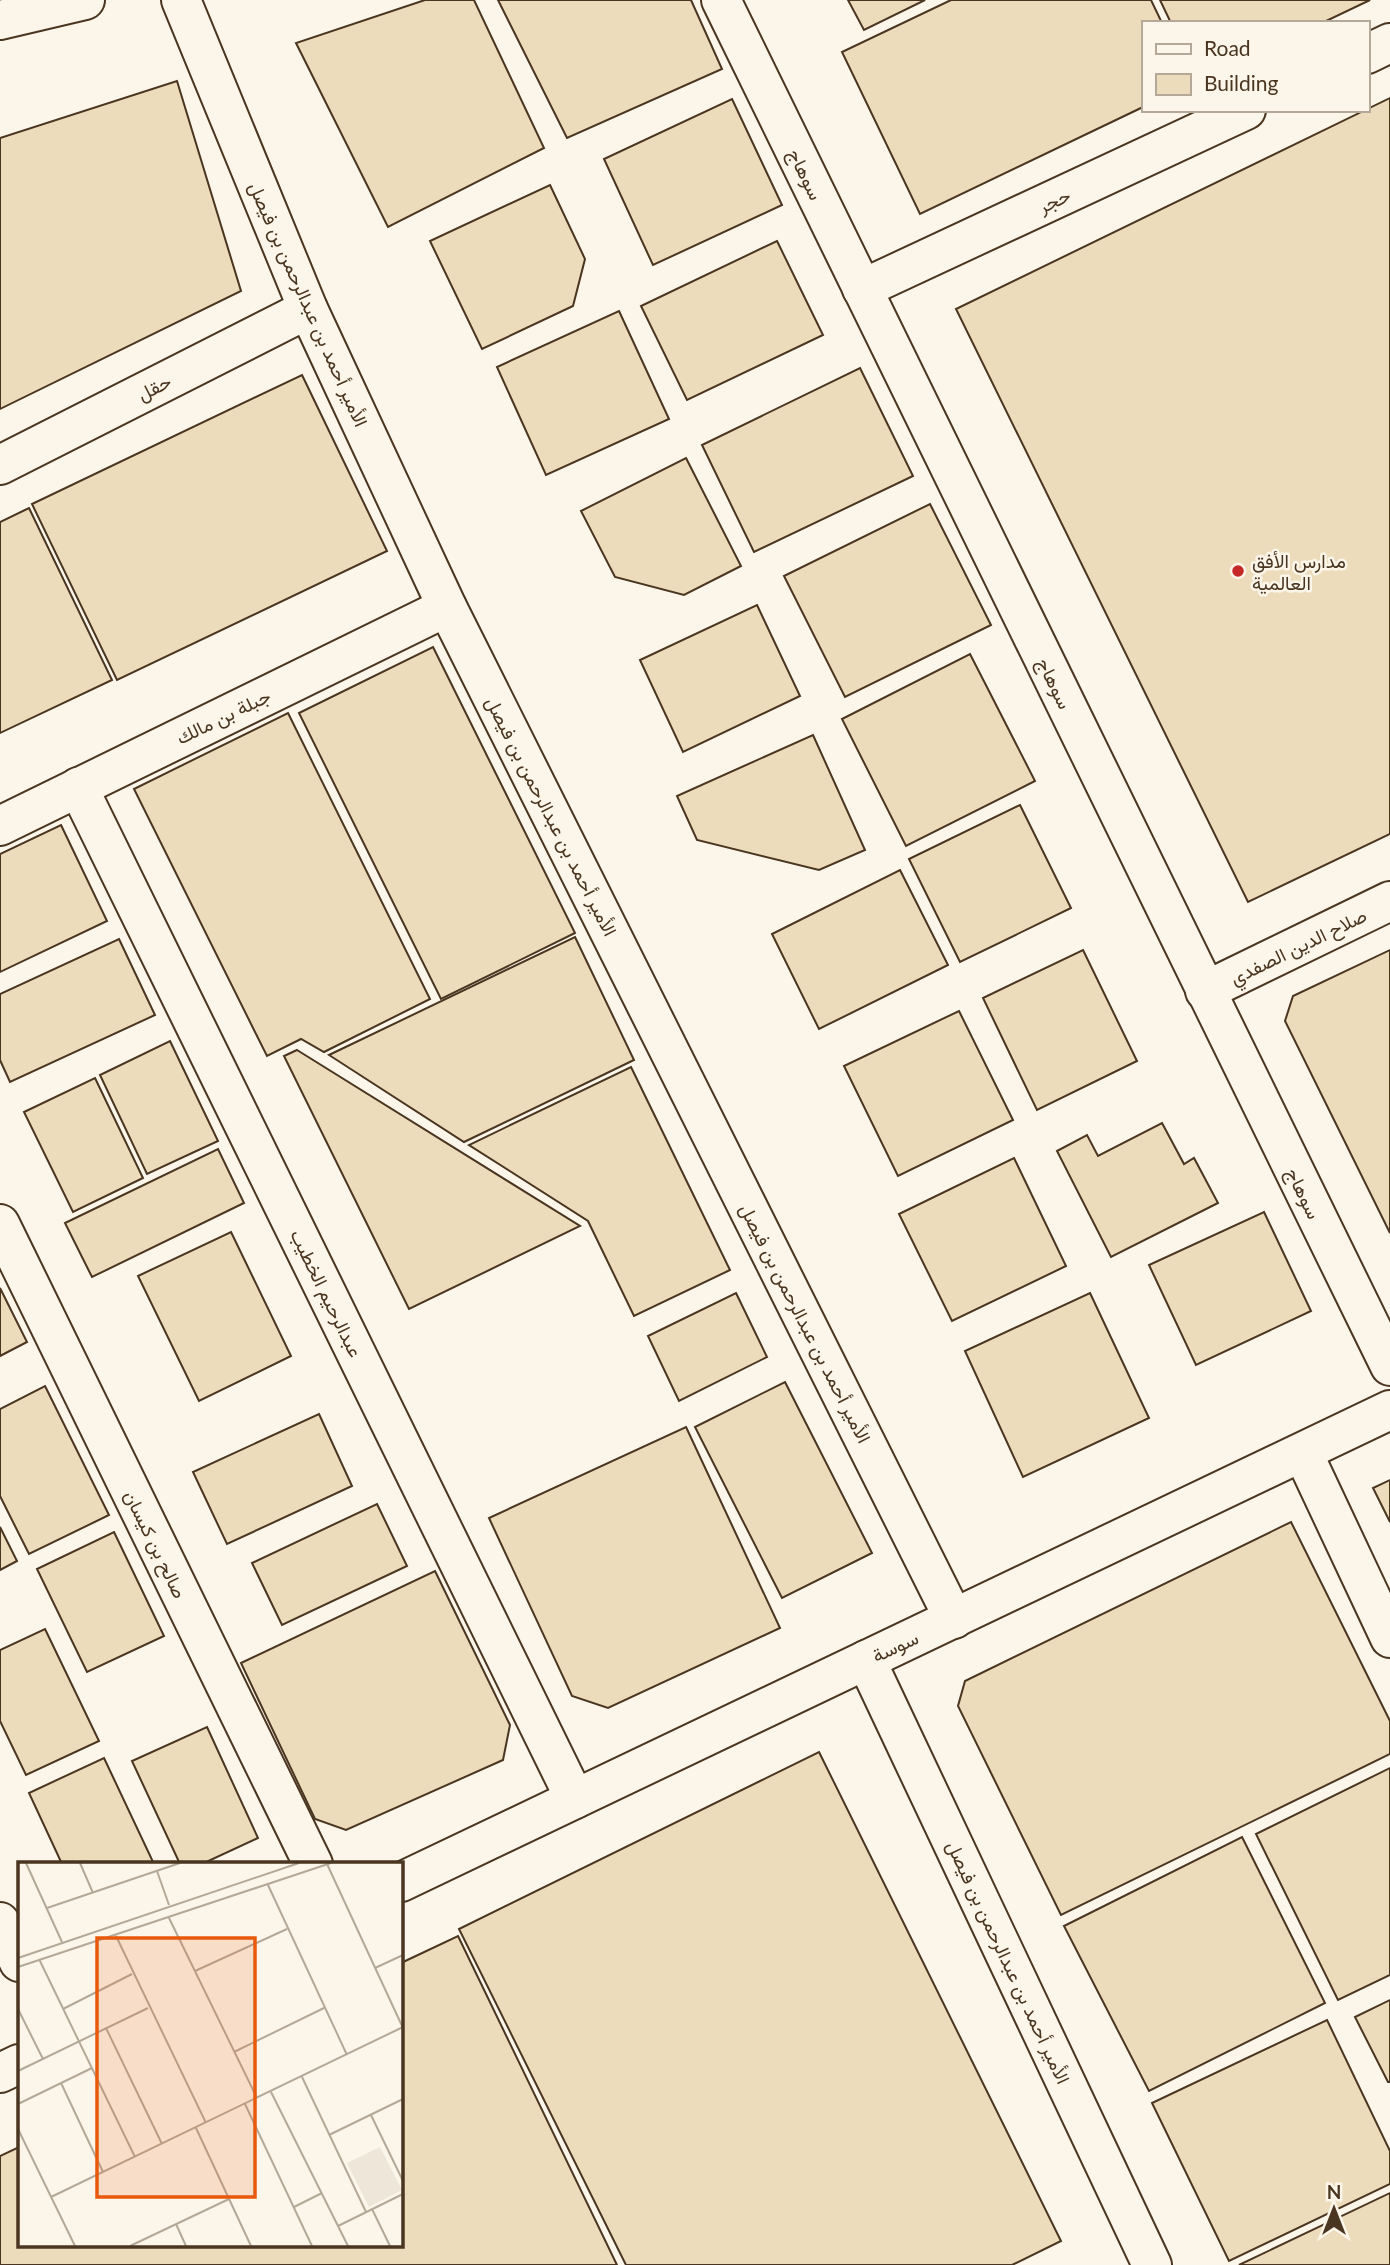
<svg xmlns="http://www.w3.org/2000/svg" width="1390" height="2265" viewBox="0 0 1390 2265" font-family="Lato,Vazirmatn,sans-serif">
<rect width="100%" height="100%" fill="#fbf6e9"/>
<g fill="#ecdcbc" stroke="#4a3520" stroke-width="2">
<path d="M 425,0 L 474,0 L 544,148 L 388,227 L 296,43 Z"/>
<path d="M 498,0 L 691,0 L 722,69 L 567,138 Z"/>
<path d="M 848,0 L 925,0 L 864,30 Z"/>
<path d="M 951,0 L 1151,0 L 1162,23 L 1143,23 L 1143,107 L 920,214 L 842,52 Z"/>
<path d="M 1160,0 L 1370,0 L 1322,23 L 1171,23 Z"/>
<path d="M 177,81 L 241,291 L 0,409 L 0,138 Z"/>
<path d="M 1390,98 L 1390,834 L 1248,902 L 956,309 Z"/>
<path d="M 732,99 L 782,205 L 653,265 L 604,159 Z"/>
<path d="M 550,185 L 585,259 L 573,306 L 482,349 L 430,241 Z"/>
<path d="M 777,241 L 823,335 L 687,400 L 641,306 Z"/>
<path d="M 619,311 L 669,419 L 546,475 L 497,367 Z"/>
<path d="M 860,368 L 913,476 L 754,552 L 702,445 Z"/>
<path d="M 302,375 L 387,551 L 117,680 L 32,504 Z"/>
<path d="M 686,458 L 741,566 L 684,595 L 615,577 L 581,511 Z"/>
<path d="M 930,504 L 991,625 L 845,697 L 784,576 Z"/>
<path d="M 29,508 L 112,680 L 0,733 L 0,522 Z"/>
<path d="M 757,605 L 800,696 L 683,752 L 640,660 Z"/>
<path d="M 433,647 L 575,933 L 441,999 L 299,713 Z"/>
<path d="M 970,654 L 1035,781 L 906,846 L 842,719 Z"/>
<path d="M 288,713 L 430,999 L 324,1052 L 301,1039 L 267,1056 L 134,789 Z"/>
<path d="M 813,735 L 865,850 L 819,870 L 697,840 L 677,796 Z"/>
<path d="M 1020,805 L 1071,908 L 960,962 L 909,859 Z"/>
<path d="M 61,825 L 107,921 L 0,972 L 0,854 Z"/>
<path d="M 900,870 L 948,965 L 819,1029 L 772,934 Z"/>
<path d="M 575,937 L 634,1060 L 464,1142 L 329,1055 Z"/>
<path d="M 119,939 L 155,1015 L 10,1082 L 0,1060 L 0,994 Z"/>
<path d="M 1083,950 L 1137,1061 L 1037,1110 L 983,998 Z"/>
<path d="M 1390,950 L 1390,1233 L 1285,1021 L 1293,996 Z"/>
<path d="M 959,1011 L 1013,1120 L 898,1176 L 844,1066 Z"/>
<path d="M 170,1041 L 218,1141 L 147,1174 L 100,1075 Z"/>
<path d="M 297,1050 L 580,1226 L 409,1309 L 284,1056 Z"/>
<path d="M 631,1067 L 730,1270 L 634,1316 L 588,1221 L 469,1145 Z"/>
<path d="M 95,1078 L 143,1178 L 73,1212 L 24,1112 Z"/>
<path d="M 1162,1123 L 1184,1164 L 1194,1158 L 1218,1203 L 1111,1257 L 1057,1151 L 1087,1135 L 1098,1156 Z"/>
<path d="M 218,1149 L 244,1203 L 92,1277 L 65,1223 Z"/>
<path d="M 1014,1158 L 1066,1266 L 952,1321 L 899,1214 Z"/>
<path d="M 1264,1212 L 1311,1311 L 1196,1365 L 1149,1265 Z"/>
<path d="M 231,1232 L 291,1356 L 199,1401 L 138,1276 Z"/>
<path d="M 0,1288 L 27,1342 L 0,1356 Z"/>
<path d="M 736,1293 L 767,1357 L 679,1401 L 648,1336 Z"/>
<path d="M 1090,1293 L 1149,1418 L 1023,1477 L 965,1351 Z"/>
<path d="M 785,1382 L 872,1553 L 782,1598 L 695,1427 Z"/>
<path d="M 45,1386 L 109,1515 L 29,1554 L 0,1496 L 0,1409 Z"/>
<path d="M 319,1414 L 352,1486 L 227,1544 L 193,1472 Z"/>
<path d="M 686,1427 L 780,1628 L 608,1708 L 572,1696 L 489,1518 Z"/>
<path d="M 1390,1480 L 1390,1522 L 1373,1488 Z"/>
<path d="M 377,1504 L 407,1566 L 282,1625 L 252,1563 Z"/>
<path d="M 1291,1522 L 1390,1721 L 1390,1754 L 1061,1915 L 958,1706 L 965,1681 Z"/>
<path d="M 0,1527 L 17,1561 L 0,1570 Z"/>
<path d="M 114,1532 L 164,1636 L 87,1672 L 37,1569 Z"/>
<path d="M 435,1571 L 510,1725 L 503,1760 L 346,1830 L 315,1819 L 241,1663 Z"/>
<path d="M 45,1629 L 99,1741 L 26,1775 L 0,1721 L 0,1650 Z"/>
<path d="M 207,1727 L 258,1838 L 202,1864 L 180,1864 L 132,1761 Z"/>
<path d="M 819,1752 L 1061,2241 L 1012,2265 L 626,2265 L 459,1929 Z"/>
<path d="M 104,1758 L 154,1864 L 62,1864 L 29,1793 Z"/>
<path d="M 1390,1768 L 1390,1975 L 1338,2000 L 1256,1834 Z"/>
<path d="M 1242,1837 L 1325,2003 L 1149,2091 L 1064,1926 Z"/>
<path d="M 458,1936 L 617,2265 L 0,2265 L 0,2156 L 19,2147 L 19,2246 L 401,2246 L 401,1963 Z"/>
<path d="M 1390,2000 L 1390,2082 L 1388,2082 L 1355,2017 Z"/>
<path d="M 1327,2020 L 1390,2151 L 1390,2184 L 1229,2261 L 1152,2103 Z"/>
<path d="M 1390,2193 L 1390,2265 L 1239,2265 Z"/>
</g>
<g fill="none" stroke-linecap="round" stroke-linejoin="round">
<defs>
<g id="street">
<path d="M 181,0 L 308,309 L 447,607 L 954,1619"/>
<path d="M 721,0 L 1390,1366"/>
<path d="M 1367,54 L 1390,43"/>
<path d="M 862,289 L 1246,110"/>
<path d="M 0,465 L 308,309"/>
<path d="M 78,787 L 575,1799"/>
<path d="M 0,826 L 447,607"/>
<path d="M 1205,991 L 1390,901"/>
<path d="M 0,1224 L 313,1864"/>
<path d="M 1303,1453 L 1390,1638"/>
<path d="M 866,1660 L 1152,2265"/>
<path d="M 401,1882 L 1390,1410"/>
<path d="M 0,1922 L 19,1962"/>
<path d="M 0,2073 L 19,2064"/>
</g>
<path id="secondary" d="M 0,20 L 85,0"/>
</defs>
<use href="#street" stroke="#4a3520" stroke-width="42"/>
<use href="#secondary" stroke="#4a3520" stroke-width="42"/>
<use href="#street" stroke="#fbf6e9" stroke-width="38"/>
<use href="#secondary" stroke="#fbf6e9" stroke-width="38"/>
</g>
<circle fill="#c62828" stroke="#fbf6e9" stroke-width="2.5" cx="1238" cy="571" r="7"/>
<g text-anchor="middle" dominant-baseline="central" stroke-width="5" stroke-linejoin="round" paint-order="stroke">
<g font-size="19" fill="#4a3520" stroke="#fbf6e9">
<text transform="translate(806 174) rotate(64)">سوهاج</text>
<text transform="translate(1054 200) rotate(-25)">حجر</text>
<text transform="translate(309 304) rotate(66)">الأمير أحمد بن عبدالرحمن بن فيصل</text>
<text transform="translate(154 387) rotate(-27)">حقل</text>
<text transform="translate(1055 683) rotate(64)">سوهاج</text>
<text transform="translate(223 716) rotate(-26)">جبلة بن مالك</text>
<text transform="translate(552 816) rotate(63)">الأمير أحمد بن عبدالرحمن بن فيصل</text>
<text transform="translate(1298 946) rotate(-26)">صلاح الدين الصفدي</text>
<text transform="translate(1304 1193) rotate(64)">سوهاج</text>
<text transform="translate(327 1293) rotate(64)">عبدالرحيم الخطيب</text>
<text transform="translate(806 1323) rotate(63)">الأمير أحمد بن عبدالرحمن بن فيصل</text>
<text transform="translate(156 1544) rotate(64)">صالح بن كيسان</text>
<text transform="translate(895 1646) rotate(-25)">سوسة</text>
<text transform="translate(1009 1962) rotate(65)">الأمير أحمد بن عبدالرحمن بن فيصل</text>
</g>
<g font-size="19" fill="#4a3520" stroke="#fbf6e9" text-anchor="start">
<text x="1252" y="560">مدارس الأفق<tspan x="1252" dy="22">العالمية</tspan></text>
</g>
</g>
<g transform="translate(18 1862)">
<rect width="385" height="385" fill="#fbf6e9"/>
<path d="M 362,285 L 384,328 L 351,345 L 329,301 Z" fill="#ede6d9"/>
<path fill="none" stroke="#b4a999" stroke-width="2" d="M 8,1 L 44,80M 62,1 L 75,31M 309,2 L 385,166M 139,9 L 151,43M 250,23 L 329,193M 29,46 L 162,1M 151,56 L 239,236M 98,74 L 188,261M 0,96 L 281,1M 21,97 L 117,295M 0,105 L 313,1M 357,106 L 385,93M 177,109 L 269,67M 0,147 L 25,197M 45,147 L 114,112M 88,166 L 144,282M 216,190 L 306,146M 0,209 L 130,146M 284,215 L 348,350M 43,221 L 85,310M 253,230 L 330,384M 0,242 L 74,206M 227,242 L 294,384M 353,253 L 385,319M 178,266 L 233,384M 0,267 L 57,384M 311,273 L 385,237M 33,335 L 385,165M 276,345 L 304,331M 354,347 L 372,384M 158,362 L 168,384M 320,364 L 385,332M 112,384 L 211,337"/>
<path fill="#e8590c" fill-opacity="0.15" stroke="#e8590c" stroke-width="3.5" d="M 79,76 L 237,76 L 237,335 L 79,335 Z"/>
<rect width="385" height="385" fill="none" stroke="#4a3520" stroke-width="3.5"/>
</g>
<rect x="1142" y="21" width="228" height="91" fill="#fbf6e9" stroke="#b4a999" stroke-width="2"/>
<rect x="1156" y="44" width="35" height="10" fill="#fbf6e9" stroke="#b4a999" stroke-width="2"/>
<text x="1204" y="56" font-size="21" fill="#4a3520">Road</text>
<rect x="1156" y="74" width="35" height="21" fill="#ecdcbc" stroke="#b4a999" stroke-width="2"/>
<text x="1204" y="91" font-size="21" fill="#4a3520">Building</text>
<g transform="translate(1334 2209)" stroke="#fbf6e9" stroke-width="5" paint-order="stroke">
<path d="M0-5L12 26L0 18L-12 26Z" fill="#4a3520"/>
<text y="-10" font-size="19" font-weight="bold" text-anchor="middle" fill="#4a3520">N</text>
</g>
</svg>
